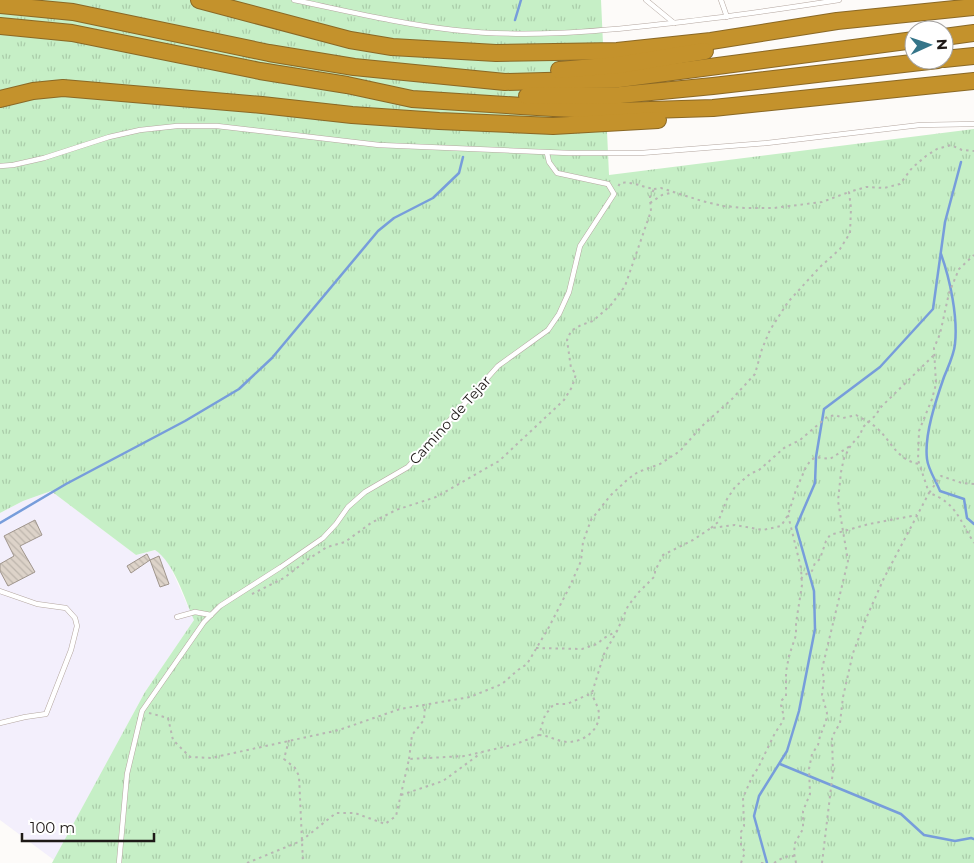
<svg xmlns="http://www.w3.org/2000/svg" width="974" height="863" viewBox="0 0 974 863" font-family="Montserrat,sans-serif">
<defs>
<pattern id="grass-tufts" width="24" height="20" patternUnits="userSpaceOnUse" patternTransform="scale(1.25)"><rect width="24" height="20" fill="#c6efc6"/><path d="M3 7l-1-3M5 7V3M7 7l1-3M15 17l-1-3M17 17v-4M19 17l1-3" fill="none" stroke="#aacca9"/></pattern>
<pattern id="building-back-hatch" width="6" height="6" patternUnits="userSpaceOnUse" patternTransform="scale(1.25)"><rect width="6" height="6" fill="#ddd3c9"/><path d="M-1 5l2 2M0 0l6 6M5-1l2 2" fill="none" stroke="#bdb5ac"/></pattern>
</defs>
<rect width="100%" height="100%" fill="#fdfbf9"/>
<path fill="#f3effc" d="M 51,491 L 136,555 L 156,550 L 161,554 L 169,564 L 194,620 L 145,692 L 54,860 L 0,820 L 0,513 L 23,501 Z"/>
<path fill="url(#grass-tufts)" d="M 0,0 L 601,0 L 609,175 L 974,129 L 974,863 L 52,863 L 145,692 L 194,620 C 185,600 174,562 155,550 L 136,555 L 51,491 L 23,501 L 0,513 Z"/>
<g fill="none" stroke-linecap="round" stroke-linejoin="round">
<g stroke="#779ddb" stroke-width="2.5">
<path d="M 515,20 L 521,0"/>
<path d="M 941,254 C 950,279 958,317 955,344 C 954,355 948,367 944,377 C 936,400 924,435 927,459 C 928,469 936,481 940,491 L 964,499 L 967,518 L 974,524"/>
<path d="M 0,523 L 66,484 L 185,421 L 239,389 L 272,358 L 378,231 L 394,218 L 433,198 L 459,173 L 463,157"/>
<path d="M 780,764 L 901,814 L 924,835 L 955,841 L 971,838 L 974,839"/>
<path d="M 767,863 L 754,816 L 759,796 L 787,751 L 799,711 L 815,629 L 814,591 L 796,527 L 815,483 L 816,457 L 824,409 L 880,367 L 933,309 L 945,222 L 961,162"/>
</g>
</g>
<g fill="url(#building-back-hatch)" stroke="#9f958c">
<path d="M 35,520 L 42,535 L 20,546 L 35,572 L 8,586 L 0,571 L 0,564 L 14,556 L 4,536 Z"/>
<path d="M 147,554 L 150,560 L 131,573 L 127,566 Z"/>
<path d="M 159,556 L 169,584 L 160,587 L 150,560 Z"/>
</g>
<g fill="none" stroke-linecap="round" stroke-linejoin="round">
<defs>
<g id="lane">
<path d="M 294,0 C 347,11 400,24 454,30 C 524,38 594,32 663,24 C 722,18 781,9 839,0"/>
<path d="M 646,0 L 674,23"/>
<path d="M 721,0 L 727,17"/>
<path d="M 0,166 L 13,165 L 44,158 L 109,137 L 140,130 L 177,126 L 217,126 L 379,145 L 569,153 L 641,153 L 767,143 L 920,125 L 974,124"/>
<path d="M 0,591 L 37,604 L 66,608 L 75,618 L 77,626 L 71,650 L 46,714 L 25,717 L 0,723"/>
<path d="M 177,617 L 195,612 L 211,615"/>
<path d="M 119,863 L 127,774 L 142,711 L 204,622 L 220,606 L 281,567 L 323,538 L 336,524 L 348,507 L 365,492 L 408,467 L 498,366 L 548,330 L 559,314 L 569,292 L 580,246 L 614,194 L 608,184 L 557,173 L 549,162 L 547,153"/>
</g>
<g id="highway">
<path d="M 199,0 L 350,40 L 392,47 L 496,53 L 617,51 L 711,41 L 837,21 L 974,7"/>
<path d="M 0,5 L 73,12 L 269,53 L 354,67 L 505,82 L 619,79 L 914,40"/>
<path d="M 0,26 L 72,33 L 260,71 L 347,85 L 412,99 L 553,108 L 619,111 L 713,108 L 974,81"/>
<path d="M 944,37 L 974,33"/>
<path d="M 944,59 L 974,56"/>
<path d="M 559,70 L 618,65 L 705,51"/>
<path d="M 527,96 L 620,95 L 713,86 L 938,60"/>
<path d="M 0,99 L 33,91 L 63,88 L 262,105 L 352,115 L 439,121 L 553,126 L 658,120"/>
</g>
</defs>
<use href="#lane" stroke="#b4a7a0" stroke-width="5.5"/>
<use href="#highway" stroke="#8a6825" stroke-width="18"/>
<g stroke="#b8b5b3" stroke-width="2" stroke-dasharray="2.5 4" stroke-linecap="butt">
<path d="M 654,189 L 661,188 L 702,201 L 723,206 L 744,208 L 774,208 L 822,202 L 849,192"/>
<path d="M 650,203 L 662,195 L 674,192"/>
<path d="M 974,484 L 962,483 L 941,476 L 929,493 C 956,502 960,521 974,543"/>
<path d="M 711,528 L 718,522 L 727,499 L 735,487 L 751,473 L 758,471 L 784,448 L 800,440 L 827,417 L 835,415 L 843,418 L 856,415 C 863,419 871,423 877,428 C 892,442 897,460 919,464"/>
<path d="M 801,579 L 803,576 L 812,571 L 815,563 L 820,559 L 826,541 L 830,535 L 869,524 L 917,515"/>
<path d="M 252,594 L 284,578 L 307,560 L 327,547 L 345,542 L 371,523 L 396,510 L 436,497 L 499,461 L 564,400 L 572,387 L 576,374 L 571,368 L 567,340 L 571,331 L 581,325 L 593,321 L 611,305 L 625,286 L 651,211 L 650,197 L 654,189 C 642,187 632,181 620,183 L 618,187"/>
<path d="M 536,648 L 582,649 L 597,644 L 604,638 L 617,631 L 628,606 L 638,593 L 655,576 L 655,571 L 663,555 L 693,540 L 711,528 L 735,525 L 763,530 L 781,526 L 788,515 L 796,490 L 806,467 L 811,460 L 816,457 L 830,459 L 850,446"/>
<path d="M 149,713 L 168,718 L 173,740 L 190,757 L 211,758 L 339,730 L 400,709 L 470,697 L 502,684 L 518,670 L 527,664 L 549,627 L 570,586 L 581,561 L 583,542 L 591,520 L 610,496 L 628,479 L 638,472 L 660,464 L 680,451 L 701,427 L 732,399 L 755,374 L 762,349 L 770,330 L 788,302 L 820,267 L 840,249 L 850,233 L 851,208 L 849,192 L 866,187 L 884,188 L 900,184 L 912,168 L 926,156 L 937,149 L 951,145 L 962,150 L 974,151"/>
<path d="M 539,735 C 548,735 558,742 569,742 C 587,741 603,727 598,708 C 596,703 593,698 592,693"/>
<path d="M 289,740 L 284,759 L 295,768 L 299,776 L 303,863"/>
<path d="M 409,759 L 412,735 L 424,720 L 425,706"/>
<path d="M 401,795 L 443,781 L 481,753"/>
<path d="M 247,863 L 301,841 L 336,813 L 355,813 L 385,824 L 396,816 L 409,759 L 465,756 L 516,744 L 539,735 L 545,715 L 554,704 L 567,704 L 592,693 L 604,654 L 617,631"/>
<path d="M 741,863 L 745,852 L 741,846 L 741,832 L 744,826 L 743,798 L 752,777 L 758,768 L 775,733 L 783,721 L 784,717 L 781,705 L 782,700 L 786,696 L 786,672 L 789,656 L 796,635 L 796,623 L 802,585 L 801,568 L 788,515"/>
<path d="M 761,863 L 765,863"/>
<path d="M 774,863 L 784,857 L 794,856"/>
<path d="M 796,863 L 794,853 L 795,843 L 803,829 L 803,811 L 810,794 L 809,769 L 812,754 L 818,745 L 820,736 L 826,721 L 827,713 L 822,695 L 824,679 L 822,669 L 848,561 L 838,501 L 841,472 L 844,458 L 851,445 L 860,435 L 863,427 L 876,415 L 880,408 L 934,355"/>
<path d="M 822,863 L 833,771 L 832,737 L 840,723 L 843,697 L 853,653 L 868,614 L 884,578 L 929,493 L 918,460 L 919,431 L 932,399 L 936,384 L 934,348 L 940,334 L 949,293 L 959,269 L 974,255"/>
</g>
<use href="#lane" stroke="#fff" stroke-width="4.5"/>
<use href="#highway" stroke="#c4922c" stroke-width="16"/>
</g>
<g text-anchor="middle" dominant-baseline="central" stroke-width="4" stroke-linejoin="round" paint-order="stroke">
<g font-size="14" fill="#1e1917" stroke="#fff">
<text transform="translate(450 420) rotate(-48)">Camino de Tejar</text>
</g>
</g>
<g transform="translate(929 45) rotate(87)"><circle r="24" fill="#ffffff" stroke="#a5a3a2"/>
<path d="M0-4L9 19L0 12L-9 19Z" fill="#357589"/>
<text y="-8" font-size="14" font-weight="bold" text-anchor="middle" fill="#1e1917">N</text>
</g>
<path d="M22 833v8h132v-8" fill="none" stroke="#1e1917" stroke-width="2.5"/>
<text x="30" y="833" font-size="15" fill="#1e1917" stroke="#ffffff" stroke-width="4" paint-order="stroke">100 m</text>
</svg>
